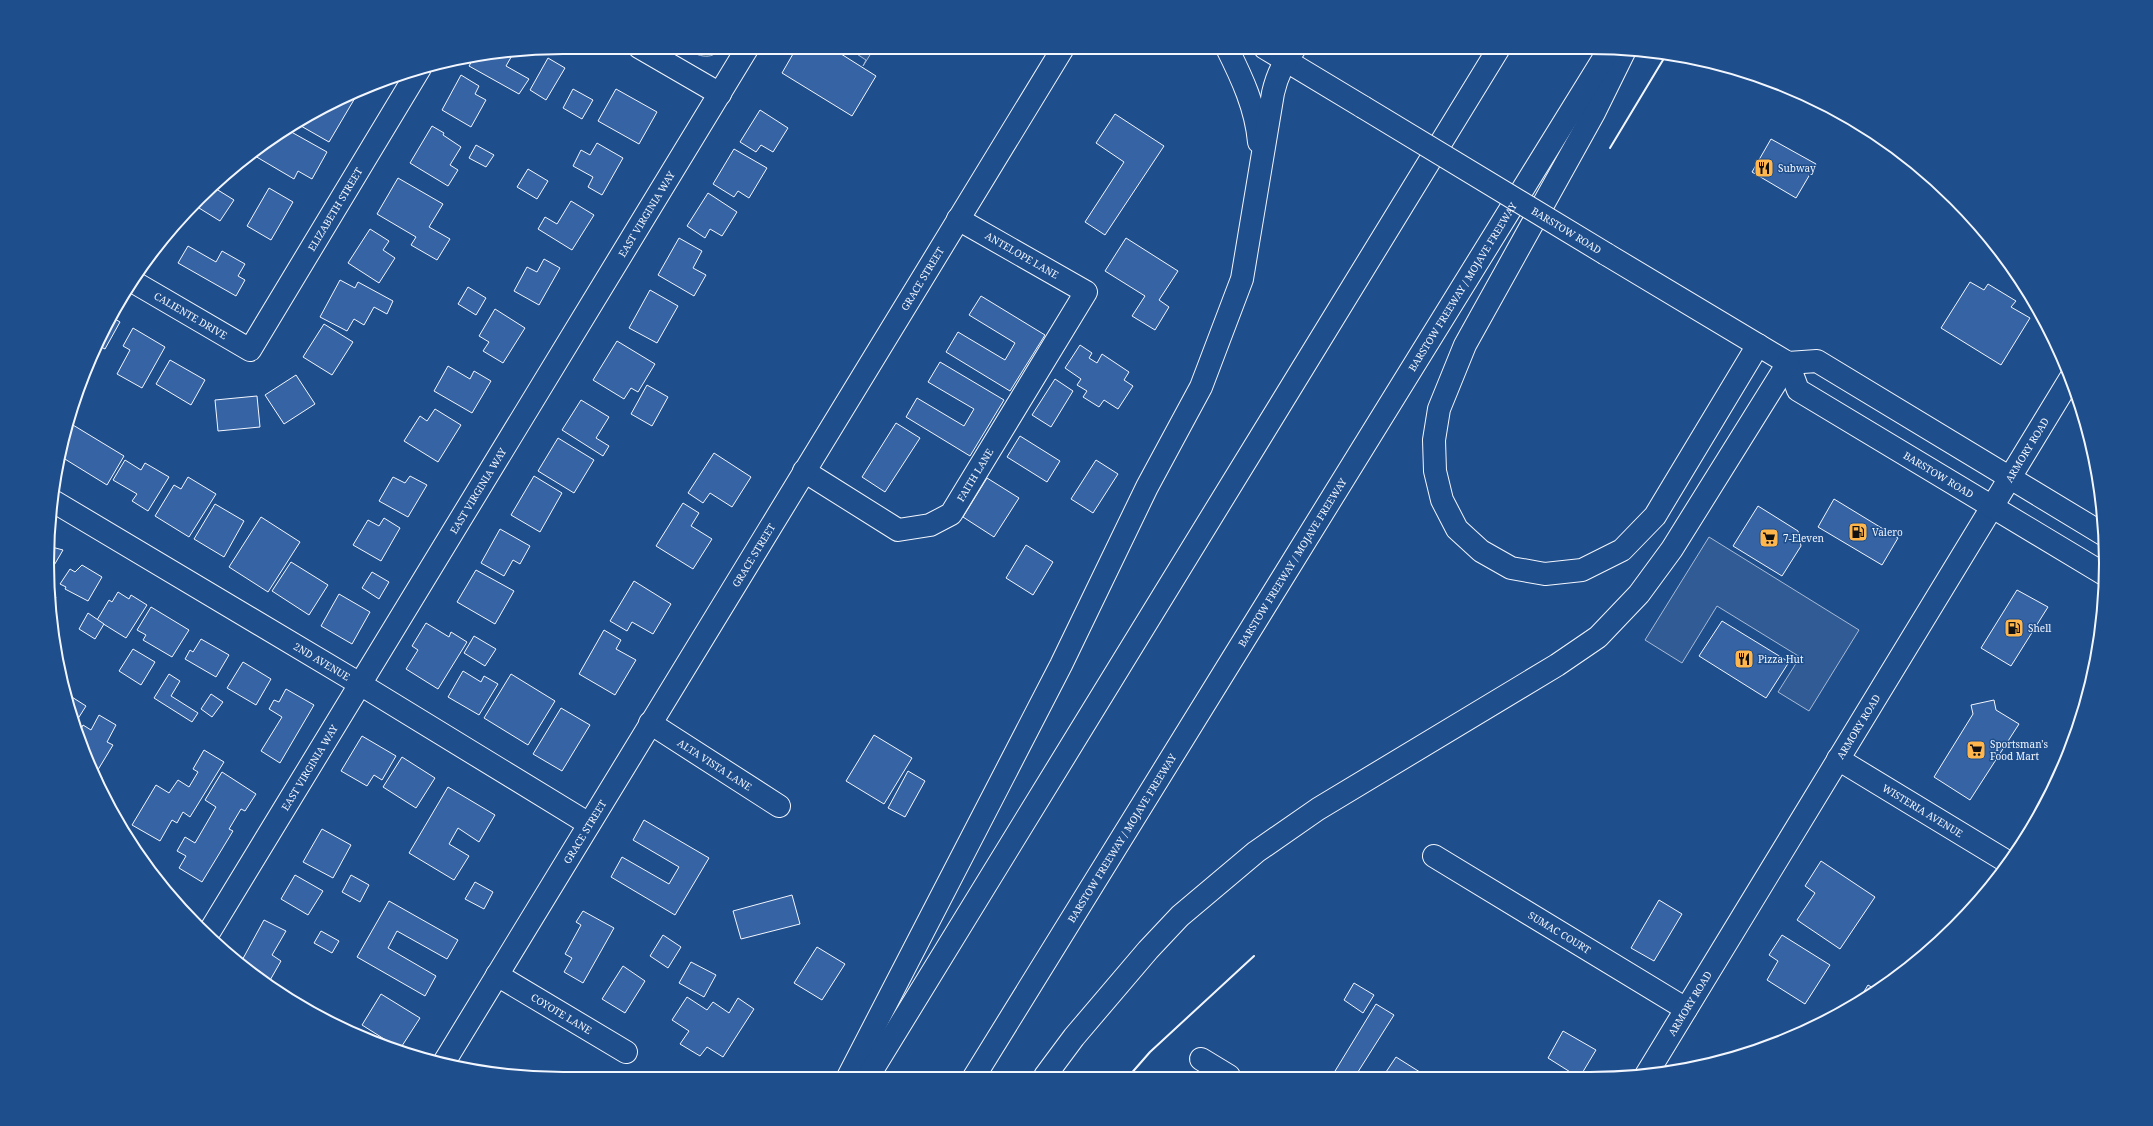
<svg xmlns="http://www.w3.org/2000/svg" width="2153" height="1126" viewBox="0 0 2153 1126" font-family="'Noto Serif',serif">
<rect width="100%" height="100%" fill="#1f4e8c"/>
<path fill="#245a82" stroke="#a8bbd7" d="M 683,47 L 721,47 C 712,63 695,55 683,47 Z"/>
<g fill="#305b95" stroke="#a8bbd7">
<path d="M 846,47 L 875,47 L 863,66 L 866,60 Z"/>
<path d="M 1709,537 L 1859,630 L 1809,711 L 1778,692 L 1800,657 L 1717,606 L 1682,663 L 1645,640 Z"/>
</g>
<g fill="#3563a3" stroke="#f2f6ff">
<path d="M 797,47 L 830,47 L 876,76 L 852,116 L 782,73 Z"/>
<path d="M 514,52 L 506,66 L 529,79 L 519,94 L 469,66 L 475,56 Z"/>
<path d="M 548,58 L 565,68 L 546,100 L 530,90 Z"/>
<path d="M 461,75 L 479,86 L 475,94 L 486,100 L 471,127 L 442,110 Z"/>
<path d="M 573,89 L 593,100 L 582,119 L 563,108 Z"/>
<path d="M 616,89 L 657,112 L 639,144 L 598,121 Z"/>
<path d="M 350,96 L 355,98 L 329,142 L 301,126 L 307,115 Z"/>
<path d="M 760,110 L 788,128 L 773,152 L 761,145 L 756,152 L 740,142 Z"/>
<path d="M 1115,114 L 1164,146 L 1105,235 L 1085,222 L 1124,162 L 1096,143 Z"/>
<path d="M 432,126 L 444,133 L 443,135 L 461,147 L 450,165 L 458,170 L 448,186 L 410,163 Z"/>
<path d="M 286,129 L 327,152 L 312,179 L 298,171 L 294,179 L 255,156 L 261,146 Z"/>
<path d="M 1771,139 L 1816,164 L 1796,198 L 1752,172 Z"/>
<path d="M 597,143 L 623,158 L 602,195 L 588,187 L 593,177 L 573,166 L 581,150 L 590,155 Z"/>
<path d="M 476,145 L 494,155 L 486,167 L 469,158 Z"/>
<path d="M 734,149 L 767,168 L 749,198 L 738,191 L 734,197 L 713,184 Z"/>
<path d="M 528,169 L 548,181 L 537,199 L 517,187 Z"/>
<path d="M 398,178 L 443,204 L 429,227 L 450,239 L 437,260 L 411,245 L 416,237 L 377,214 Z"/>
<path d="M 213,187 L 234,200 L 220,221 L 199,208 Z"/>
<path d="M 269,188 L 293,202 L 271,240 L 247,226 Z"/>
<path d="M 708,193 L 737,212 L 722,236 L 710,229 L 705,238 L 687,226 Z"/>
<path d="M 571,201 L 594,215 L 572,250 L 538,229 L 545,217 L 557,224 Z"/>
<path d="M 180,218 L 160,252 L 155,249 L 175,223 Z"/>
<path d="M 370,229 L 389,241 L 383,250 L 395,258 L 379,283 L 348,263 Z"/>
<path d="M 679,238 L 702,251 L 693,268 L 706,275 L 694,296 L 658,275 Z"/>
<path d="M 1126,238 L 1178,271 L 1159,300 L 1169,307 L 1155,330 L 1132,316 L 1145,296 L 1105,271 Z"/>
<path d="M 188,246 L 216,262 L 222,251 L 245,264 L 238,276 L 245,280 L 236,296 L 178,263 Z"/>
<path d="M 544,259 L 560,268 L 539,305 L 514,291 L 527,267 L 537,272 Z"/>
<path d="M 340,280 L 355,288 L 358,282 L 393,301 L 387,314 L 374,307 L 364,325 L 354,319 L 347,331 L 320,317 Z"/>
<path d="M 1970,282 L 1984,290 L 1988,284 L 2016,301 L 2011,307 L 2030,318 L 2001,365 L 1941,328 Z"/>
<path d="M 468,287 L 486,298 L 476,315 L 458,304 Z"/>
<path d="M 650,290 L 678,306 L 657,343 L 629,328 Z"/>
<path d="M 981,296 L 1045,335 L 1010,391 L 946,352 L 958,332 L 1005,360 L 1015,343 L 969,315 Z"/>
<path d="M 495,309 L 525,328 L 503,363 L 483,351 L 489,342 L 479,336 Z"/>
<path d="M 112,317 L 120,322 L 105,349 L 97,345 Z"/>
<path d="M 324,324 L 353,342 L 332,375 L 303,357 Z"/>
<path d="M 133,328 L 165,347 L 142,388 L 117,374 L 130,350 L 123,346 Z"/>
<path d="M 617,341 L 655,364 L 638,392 L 631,388 L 624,399 L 593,380 Z"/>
<path d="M 1080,345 L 1092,353 L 1089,358 L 1097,363 L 1102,354 L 1129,372 L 1124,380 L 1133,386 L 1118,409 L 1104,400 L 1099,407 L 1083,397 L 1087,391 L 1077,385 L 1081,379 L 1065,368 Z"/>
<path d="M 170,360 L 205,380 L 191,405 L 156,384 Z"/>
<path d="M 940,362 L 1004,400 L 970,456 L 906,417 L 917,398 L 964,426 L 974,409 L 928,382 Z"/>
<path d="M 448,366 L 470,379 L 474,371 L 491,381 L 472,413 L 434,391 Z"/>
<path d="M 296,375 L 315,404 L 284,424 L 265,395 Z"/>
<path d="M 1055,379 L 1073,391 L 1051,427 L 1032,415 Z"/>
<path d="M 647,385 L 668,397 L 652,426 L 631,414 Z"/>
<path d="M 257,396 L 260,427 L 218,431 L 215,400 Z"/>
<path d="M 581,400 L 609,417 L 596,438 L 609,446 L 603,456 L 562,430 Z"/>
<path d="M 435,409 L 461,425 L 438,462 L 404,441 L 420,416 L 427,421 Z"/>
<path d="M 68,422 L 124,456 L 107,485 L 60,456 L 65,430 Z"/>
<path d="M 896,423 L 920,438 L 885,492 L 862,477 Z"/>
<path d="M 1020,436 L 1060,461 L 1047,482 L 1007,457 Z"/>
<path d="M 558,438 L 594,460 L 574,493 L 538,471 Z"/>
<path d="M 714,453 L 751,477 L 732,507 L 710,493 L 703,503 L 688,493 Z"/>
<path d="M 125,460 L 141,470 L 145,463 L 169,477 L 148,511 L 132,501 L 137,494 L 113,480 Z"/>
<path d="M 1096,460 L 1118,474 L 1093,513 L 1071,499 Z"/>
<path d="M 410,476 L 427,485 L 408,517 L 379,501 L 393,477 L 405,483 Z"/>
<path d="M 534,476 L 562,493 L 540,532 L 511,515 Z"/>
<path d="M 188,477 L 216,494 L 189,537 L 155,516 L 174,485 L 181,489 Z"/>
<path d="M 987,478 L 1019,498 L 994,537 L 963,517 Z"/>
<path d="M 1834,499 L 1898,538 L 1882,565 L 1818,527 Z"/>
<path d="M 683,503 L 699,513 L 691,526 L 712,539 L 693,569 L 656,546 Z"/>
<path d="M 215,504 L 244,521 L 224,557 L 194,539 Z"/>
<path d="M 1758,506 L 1798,531 L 1801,546 L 1782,576 L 1733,546 Z"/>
<path d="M 261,517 L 300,542 L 268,592 L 229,567 Z"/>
<path d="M 384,518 L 400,528 L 381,561 L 353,545 L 368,520 L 379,526 Z"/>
<path d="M 500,529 L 530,546 L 520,564 L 513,560 L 504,576 L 481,563 Z"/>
<path d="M 1026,545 L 1053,562 L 1033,595 L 1006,578 Z"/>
<path d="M 48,546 L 63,550 L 49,574 L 48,573 Z"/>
<path d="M 291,562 L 328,585 L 309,615 L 272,591 Z"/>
<path d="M 82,565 L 102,577 L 88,601 L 65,589 L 66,587 L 60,584 L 70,569 L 75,572 Z"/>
<path d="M 476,570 L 514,591 L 495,624 L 457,602 Z"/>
<path d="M 372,572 L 389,582 L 379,599 L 362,588 Z"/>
<path d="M 634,581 L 671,604 L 653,634 L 632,622 L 627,631 L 610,621 Z"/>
<path d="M 2017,590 L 2048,607 L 2011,666 L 1981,648 Z"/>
<path d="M 48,592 L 56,597 L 50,607 L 48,597 Z"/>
<path d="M 118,592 L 129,599 L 131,595 L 147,605 L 126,638 L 97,620 L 109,600 L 112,602 Z"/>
<path d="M 339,594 L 370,612 L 352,644 L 321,626 Z"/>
<path d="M 151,607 L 189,630 L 172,657 L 143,640 L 146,635 L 137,630 Z"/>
<path d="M 88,613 L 104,624 L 95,639 L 79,629 Z"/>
<path d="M 1722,621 L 1789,662 L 1766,698 L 1699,656 Z"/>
<path d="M 426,623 L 449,637 L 451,632 L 467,642 L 438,689 L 406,669 L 418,650 L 412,646 Z"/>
<path d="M 604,630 L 621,640 L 616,649 L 636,660 L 615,695 L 579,674 Z"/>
<path d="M 474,636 L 496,649 L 485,666 L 464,653 Z"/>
<path d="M 201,639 L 229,655 L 216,677 L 185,659 L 190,650 L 193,652 Z"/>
<path d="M 133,649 L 155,662 L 141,685 L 119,671 Z"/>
<path d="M 243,662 L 271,679 L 256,705 L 227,688 Z"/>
<path d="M 463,671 L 481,682 L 484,676 L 498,684 L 479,715 L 448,697 Z"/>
<path d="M 169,674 L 180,681 L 171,696 L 198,713 L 192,722 L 154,698 Z"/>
<path d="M 511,674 L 555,701 L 528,745 L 484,718 Z"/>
<path d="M 286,689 L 314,705 L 280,763 L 261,751 L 282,717 L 269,709 L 274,700 L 279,702 Z"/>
<path d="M 64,692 L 86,706 L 74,725 L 65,696 Z"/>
<path d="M 211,694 L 223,702 L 212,717 L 201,709 Z"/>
<path d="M 1994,700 L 1996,710 L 2019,724 L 1970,800 L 1934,777 L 1973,714 L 1971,705 Z"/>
<path d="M 561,708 L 590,725 L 562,771 L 533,754 Z"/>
<path d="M 99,715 L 116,725 L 107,742 L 113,745 L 96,773 L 102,777 L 98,783 L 86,761 L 78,735 L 83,725 L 91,730 Z"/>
<path d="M 874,735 L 912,758 L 884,804 L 846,781 Z"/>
<path d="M 362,736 L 396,756 L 382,780 L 374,775 L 367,786 L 341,771 Z"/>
<path d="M 204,750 L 224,762 L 190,817 L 183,812 L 177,823 L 172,820 L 160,841 L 132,825 L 156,785 L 169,793 L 178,780 L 189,787 L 198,772 L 193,769 Z"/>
<path d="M 402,757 L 435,778 L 416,808 L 383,787 Z"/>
<path d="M 908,771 L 925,781 L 905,817 L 888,808 Z"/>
<path d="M 222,772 L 256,794 L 245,811 L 241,809 L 229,829 L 233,831 L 202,882 L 179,868 L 186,856 L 177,851 L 185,837 L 195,843 L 216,807 L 205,800 Z"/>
<path d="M 448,787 L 495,815 L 479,842 L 458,828 L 449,844 L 469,856 L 454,880 L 409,853 Z"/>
<path d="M 644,820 L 709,858 L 675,915 L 611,877 L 622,857 L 669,884 L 679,867 L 633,840 Z"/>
<path d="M 322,829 L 351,845 L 333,878 L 303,862 Z"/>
<path d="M 1821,861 L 1875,897 L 1840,949 L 1797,920 L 1815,893 L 1805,886 Z"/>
<path d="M 295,875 L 323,891 L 308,915 L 281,899 Z"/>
<path d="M 351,875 L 369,885 L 360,902 L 342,892 Z"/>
<path d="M 475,882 L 493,892 L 484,909 L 465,899 Z"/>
<path d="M 792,895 L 800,924 L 741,939 L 733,911 Z"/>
<path d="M 1659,900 L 1682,914 L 1654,961 L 1631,948 Z"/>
<path d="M 389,901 L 458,940 L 447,959 L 397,931 L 388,948 L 436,976 L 425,996 L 357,957 Z"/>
<path d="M 583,911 L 614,928 L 583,983 L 564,972 L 572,958 L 565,954 L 581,925 L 576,922 Z"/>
<path d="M 264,920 L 286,931 L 272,955 L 281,961 L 269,982 L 240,964 Z"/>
<path d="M 321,931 L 339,941 L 332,953 L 314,943 Z"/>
<path d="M 663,935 L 681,947 L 668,968 L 650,956 Z"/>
<path d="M 1782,935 L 1830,965 L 1805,1004 L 1767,980 L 1778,961 L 1769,955 Z"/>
<path d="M 817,947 L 845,964 L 822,1000 L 794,983 Z"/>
<path d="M 691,962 L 716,975 L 704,997 L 679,983 Z"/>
<path d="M 623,966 L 645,981 L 625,1013 L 602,999 Z"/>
<path d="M 1354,983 L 1374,995 L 1363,1013 L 1344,1000 Z"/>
<path d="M 1868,985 L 1875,989 L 1860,998 Z"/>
<path d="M 381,994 L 420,1018 L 400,1049 L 362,1025 Z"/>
<path d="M 687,997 L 707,1010 L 713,1002 L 729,1013 L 738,998 L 754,1009 L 723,1057 L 707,1047 L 700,1056 L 680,1044 L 689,1031 L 672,1020 Z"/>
<path d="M 1376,1004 L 1394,1015 L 1356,1075 L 1332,1076 Z"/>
<path d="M 1563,1031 L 1596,1050 L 1581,1075 L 1575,1075 L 1548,1058 Z"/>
<path d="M 1396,1057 L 1423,1074 L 1423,1075 L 1384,1075 Z"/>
</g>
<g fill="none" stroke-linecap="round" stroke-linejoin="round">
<defs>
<g id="minor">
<path d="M 639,47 L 720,94"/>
<path id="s1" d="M 132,281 L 250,350 L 420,68"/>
<path id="s2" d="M 804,471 L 898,530 L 930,525 L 951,514 L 1086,292 L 958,219"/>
<path id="s3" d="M 53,501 L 360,684 L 589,824"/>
<path id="s4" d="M 650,723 L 779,806"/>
<path id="s5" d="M 1838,759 L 2006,861"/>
<path id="s6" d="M 1434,856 L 1686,1009"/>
<path id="s7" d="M 208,934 L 748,47"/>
<path id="s8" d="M 497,975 L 626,1052"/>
<path d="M 1201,1059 L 1229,1076"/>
<path id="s9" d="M 443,1064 L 1063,48"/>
<path id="s10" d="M 1646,1075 L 1992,507"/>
</g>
<g id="major">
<path d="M 1265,48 L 1363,107"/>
<path d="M 1606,254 L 1788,363 L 1817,361 L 2103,534"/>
<path id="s11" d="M 1788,363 L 1798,390 L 2104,574"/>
<path id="s12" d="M 1992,507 L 2070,379"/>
</g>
<g id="highway">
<path d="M 1227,48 C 1242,78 1256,108 1259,142"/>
<path d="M 1626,48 L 1594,113 L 1465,345 L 1439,409 L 1434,440 L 1435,471 L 1442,500 L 1457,529 L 1481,551 L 1511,568 L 1545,574 L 1582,570 L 1622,550 L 1655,516 L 1758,345"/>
<path d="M 1045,1076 L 1074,1037 L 1148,950 L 1180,916 L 1256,852 L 1318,809 L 1557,665 L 1598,637 L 1639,594 L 1672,549 L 1788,363"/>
<path d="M 848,1077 L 1061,665 L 1147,487 L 1201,387 L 1242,279 L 1273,93 C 1277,75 1283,62 1295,48"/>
<path d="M 868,1077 L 1499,48"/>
<path id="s13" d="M 974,1077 L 1610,48"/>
</g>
</defs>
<use href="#minor" stroke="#f2f6ff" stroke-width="24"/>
<use href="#major" stroke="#f2f6ff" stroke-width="24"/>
<use href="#highway" stroke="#f2f6ff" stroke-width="24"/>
<use href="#minor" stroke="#1f4e8c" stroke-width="22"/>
<use href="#major" stroke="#1f4e8c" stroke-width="22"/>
<use href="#highway" stroke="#1f4e8c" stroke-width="22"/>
<defs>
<g id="major-bridge">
<path id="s14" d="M 1363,107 L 1606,254"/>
</g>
</defs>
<use href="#major-bridge" stroke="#f2f6ff" stroke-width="24" stroke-linecap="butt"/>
<use href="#major-bridge" stroke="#1f4e8c" stroke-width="22"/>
<g stroke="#f2f6ff" stroke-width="2">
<path d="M 1610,148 L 1666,55"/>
<path d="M 1129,1076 L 1150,1052 L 1254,956"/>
</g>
</g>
<defs>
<symbol id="restaurant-square" viewBox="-11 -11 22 22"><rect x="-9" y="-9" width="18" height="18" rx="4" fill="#ffb74d" stroke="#1f4e8c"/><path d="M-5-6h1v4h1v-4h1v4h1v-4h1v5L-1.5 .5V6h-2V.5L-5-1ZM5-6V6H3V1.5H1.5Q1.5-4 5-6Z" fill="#111"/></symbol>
<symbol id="fuel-square" viewBox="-11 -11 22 22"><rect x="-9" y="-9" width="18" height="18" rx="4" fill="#ffb74d" stroke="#1f4e8c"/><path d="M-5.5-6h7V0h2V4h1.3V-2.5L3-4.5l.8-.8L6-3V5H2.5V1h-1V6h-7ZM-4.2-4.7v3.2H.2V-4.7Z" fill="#111"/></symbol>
<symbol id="supermarket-square" viewBox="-11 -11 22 22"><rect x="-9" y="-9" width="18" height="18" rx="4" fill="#ffb74d" stroke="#1f4e8c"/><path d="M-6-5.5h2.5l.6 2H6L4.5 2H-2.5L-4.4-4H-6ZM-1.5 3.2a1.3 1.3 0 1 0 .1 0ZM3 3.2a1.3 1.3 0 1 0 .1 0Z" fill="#111"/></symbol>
</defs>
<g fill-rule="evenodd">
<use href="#restaurant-square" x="1753" y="157" width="22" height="22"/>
<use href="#fuel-square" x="1847" y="521" width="22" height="22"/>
<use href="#supermarket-square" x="1758" y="527" width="22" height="22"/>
<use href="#fuel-square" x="2003" y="617" width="22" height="22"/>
<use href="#restaurant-square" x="1733" y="648" width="22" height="22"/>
<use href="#supermarket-square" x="1965" y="739" width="22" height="22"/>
</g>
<g text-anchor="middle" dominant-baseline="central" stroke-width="3" stroke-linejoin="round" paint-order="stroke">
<g font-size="10" fill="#f2f6ff" stroke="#1f4e8c" text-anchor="start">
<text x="1778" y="168">Subway</text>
<text x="1872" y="532">Valero</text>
<text x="1783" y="538">7-Eleven</text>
<text x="2028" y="628">Shell</text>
<text x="1758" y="659">Pizza Hut</text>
<text x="1990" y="744">Sportsman's<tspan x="1990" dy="12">Food Mart</tspan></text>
</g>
<g font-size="10" fill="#f2f6ff" stroke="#1f4e8c">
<text stroke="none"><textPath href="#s1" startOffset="301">ELIZABETH STREET</textPath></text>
<text stroke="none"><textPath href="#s7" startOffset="843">EAST VIRGINIA WAY</textPath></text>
<text stroke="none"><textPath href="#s14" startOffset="238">BARSTOW ROAD</textPath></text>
<text transform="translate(1022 255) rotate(30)">ANTELOPE LANE</text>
<text stroke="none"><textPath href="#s9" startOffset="920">GRACE STREET</textPath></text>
<text stroke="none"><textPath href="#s13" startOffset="929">BARSTOW FREEWAY / MOJAVE FREEWAY</textPath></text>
<text stroke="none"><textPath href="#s1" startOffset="68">CALIENTE DRIVE</textPath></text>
<text stroke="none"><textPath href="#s12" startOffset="67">ARMORY ROAD</textPath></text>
<text stroke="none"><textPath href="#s2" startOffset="213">FAITH LANE</textPath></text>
<text stroke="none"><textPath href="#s11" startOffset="193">BARSTOW ROAD</textPath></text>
<text stroke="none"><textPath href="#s7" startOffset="519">EAST VIRGINIA WAY</textPath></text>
<text stroke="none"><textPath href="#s9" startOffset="596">GRACE STREET</textPath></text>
<text stroke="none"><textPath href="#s13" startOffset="605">BARSTOW FREEWAY / MOJAVE FREEWAY</textPath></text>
<text stroke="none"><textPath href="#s3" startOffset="313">2ND AVENUE</textPath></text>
<text stroke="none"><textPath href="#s10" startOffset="408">ARMORY ROAD</textPath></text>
<text stroke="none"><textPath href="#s4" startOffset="77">ALTA VISTA LANE</textPath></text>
<text stroke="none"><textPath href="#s7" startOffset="195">EAST VIRGINIA WAY</textPath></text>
<text stroke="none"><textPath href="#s5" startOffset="99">WISTERIA AVENUE</textPath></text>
<text stroke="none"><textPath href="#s9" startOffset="272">GRACE STREET</textPath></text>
<text stroke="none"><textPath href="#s13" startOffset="281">BARSTOW FREEWAY / MOJAVE FREEWAY</textPath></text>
<text stroke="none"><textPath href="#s6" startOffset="147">SUMAC COURT</textPath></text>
<text stroke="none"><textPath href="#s10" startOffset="84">ARMORY ROAD</textPath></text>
<text stroke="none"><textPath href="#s8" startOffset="75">COYOTE LANE</textPath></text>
</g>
</g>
<path d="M0 0H2153V1126H0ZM563 54H1590A509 509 0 0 1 2099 563V563A509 509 0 0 1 1590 1072H563A509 509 0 0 1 54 563V563A509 509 0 0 1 563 54Z" fill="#1f4e8c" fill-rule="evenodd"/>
<path fill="none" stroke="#f2f6ff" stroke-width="2" d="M563 54H1590A509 509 0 0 1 2099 563V563A509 509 0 0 1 1590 1072H563A509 509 0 0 1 54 563V563A509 509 0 0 1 563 54Z"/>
</svg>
